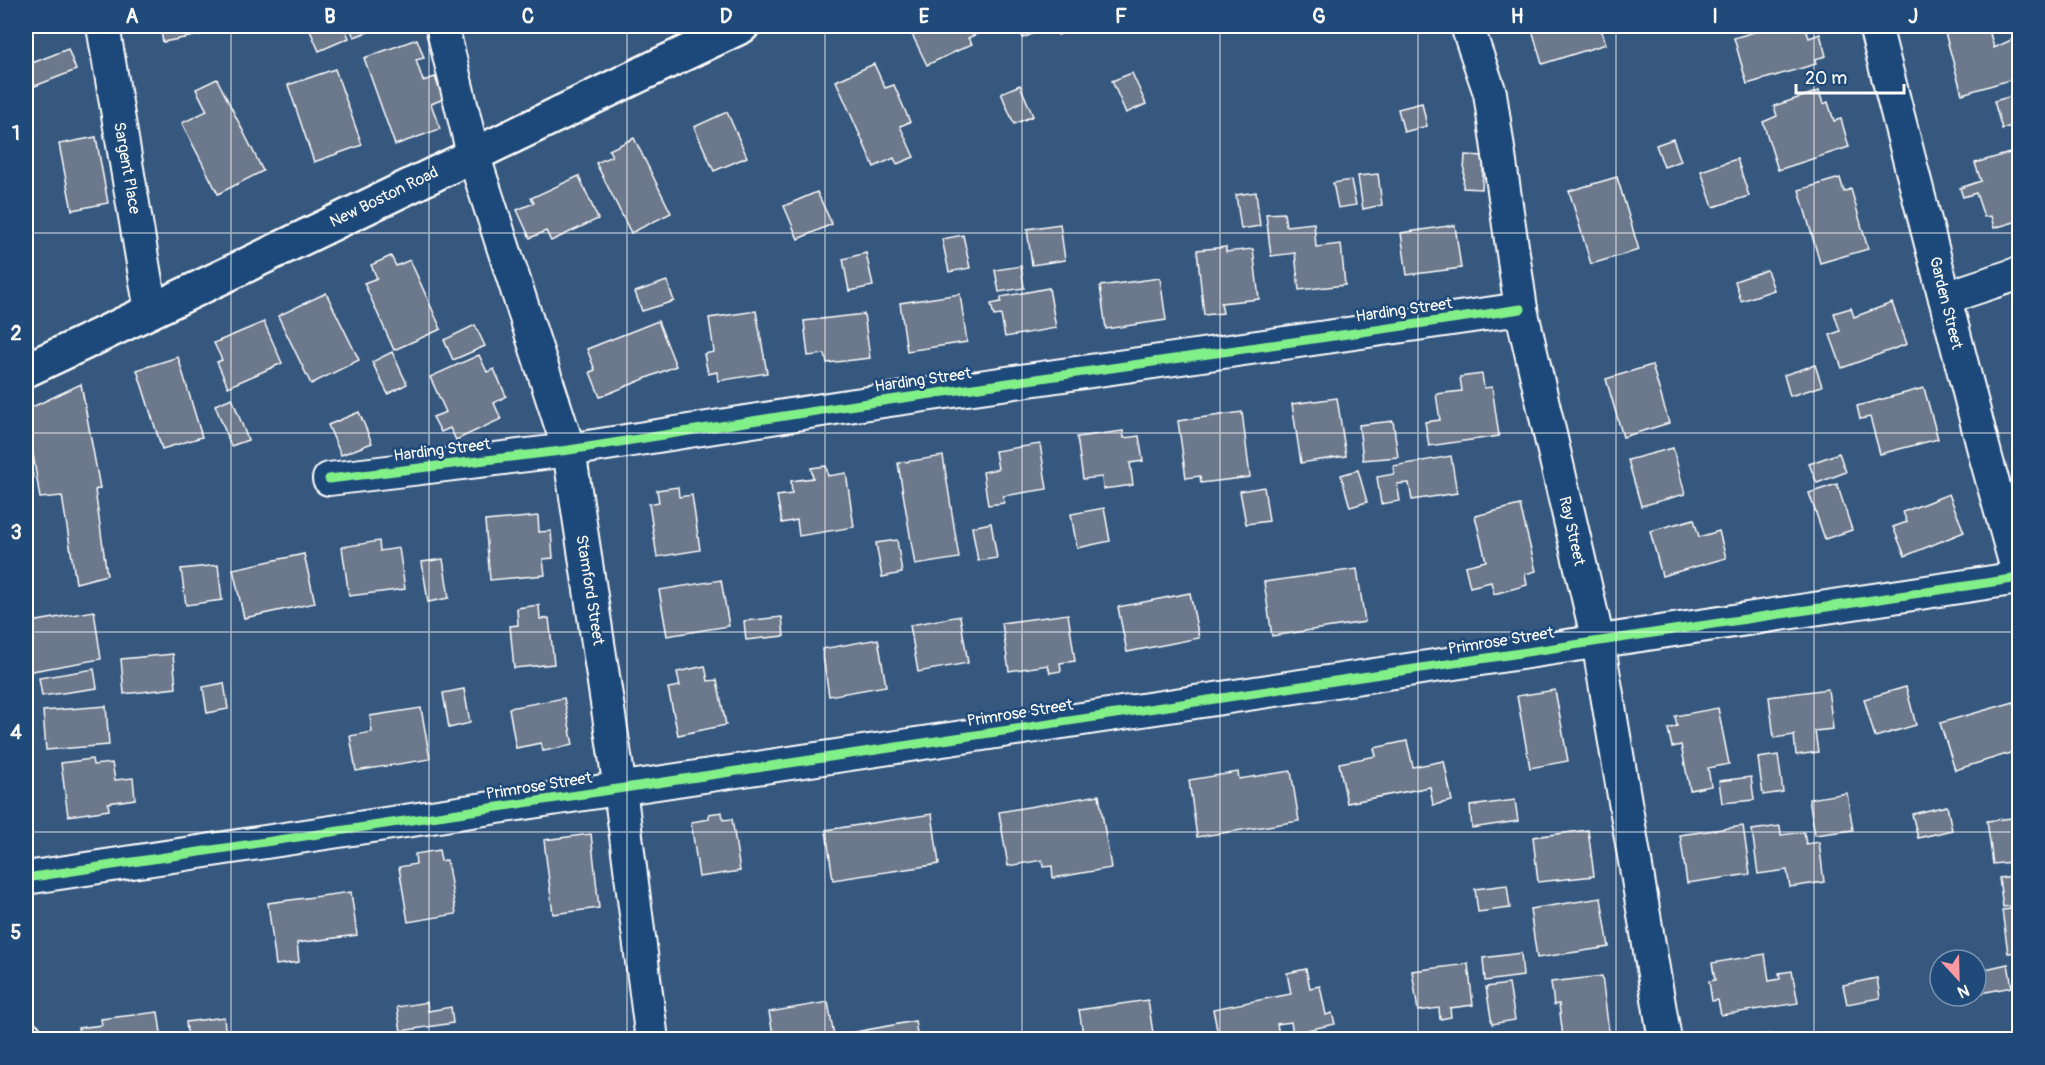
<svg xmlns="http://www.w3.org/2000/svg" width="2045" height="1065" viewBox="0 0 2045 1065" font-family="Pangolin,sans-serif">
<rect width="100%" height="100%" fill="#36587f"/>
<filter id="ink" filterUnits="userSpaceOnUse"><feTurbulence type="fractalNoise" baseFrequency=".0167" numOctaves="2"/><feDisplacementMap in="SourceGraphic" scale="12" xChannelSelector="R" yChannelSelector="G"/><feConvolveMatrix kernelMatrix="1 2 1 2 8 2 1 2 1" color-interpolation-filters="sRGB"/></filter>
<g filter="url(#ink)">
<g fill="#6c788b" stroke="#fff" stroke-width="1.5">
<path d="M 160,26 L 204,26 L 205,34 L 163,42 Z"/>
<path d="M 308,26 L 344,26 L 349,38 L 319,51 Z"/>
<path d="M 349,26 L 384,26 L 354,37 Z"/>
<path d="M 908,26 L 978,26 L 981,32 L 968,38 L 972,44 L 927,65 Z"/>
<path d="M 1018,26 L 1050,26 L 1023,38 Z"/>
<path d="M 1054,26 L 1074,26 L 1075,28 L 1058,35 Z"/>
<path d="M 1531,26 L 1600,26 L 1606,44 L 1542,64 Z"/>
<path d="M 1774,26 L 1805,26 L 1809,38 L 1820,34 L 1826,56 L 1815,59 L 1816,64 L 1747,84 L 1734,38 Z"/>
<path d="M 1959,26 L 1988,26 L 1994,48 L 2020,36 L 2020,77 L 1962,94 L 1944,29 Z"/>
<path d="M 417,39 L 424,58 L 416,60 L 423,81 L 435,77 L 443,99 L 431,104 L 440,129 L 395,145 L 364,58 Z"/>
<path d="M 68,49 L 76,70 L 35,86 L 27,65 Z"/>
<path d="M 874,64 L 885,88 L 894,85 L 910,122 L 900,126 L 914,157 L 897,164 L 894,158 L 874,167 L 836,81 Z"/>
<path d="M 335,69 L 362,145 L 314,162 L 288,85 Z"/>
<path d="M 1132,73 L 1146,104 L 1126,113 L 1112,81 Z"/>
<path d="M 217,79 L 263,171 L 218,194 L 182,123 L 207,111 L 196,89 Z"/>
<path d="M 1020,85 L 1033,116 L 1014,124 L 1001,93 Z"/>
<path d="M 1819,91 L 1823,104 L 1828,102 L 1834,121 L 1841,119 L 1849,147 L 1778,170 L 1763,122 L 1777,116 L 1774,106 Z"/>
<path d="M 2020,94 L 2020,123 L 2002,129 L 1994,101 Z"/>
<path d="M 1422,103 L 1427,126 L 1404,132 L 1398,109 Z"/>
<path d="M 727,112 L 747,157 L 714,171 L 694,127 Z"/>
<path d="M 96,137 L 108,203 L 72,210 L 59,144 Z"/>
<path d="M 634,138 L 671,213 L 631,233 L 596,163 L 612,156 L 609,150 Z"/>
<path d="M 1673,139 L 1681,161 L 1664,167 L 1656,145 Z"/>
<path d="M 2020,150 L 2020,204 L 2013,206 L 2018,221 L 1994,228 L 1991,216 L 1984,217 L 1976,193 L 1963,197 L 1960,188 L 1981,181 L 1975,163 Z"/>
<path d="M 1465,155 L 1484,156 L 1482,189 L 1463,188 Z"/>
<path d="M 1737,159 L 1749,196 L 1713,207 L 1701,171 Z"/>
<path d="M 1378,174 L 1382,205 L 1363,209 L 1358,176 Z"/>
<path d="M 579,176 L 598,219 L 551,241 L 546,231 L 530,238 L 517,210 L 534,203 L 531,198 Z"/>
<path d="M 1617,177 L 1639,250 L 1591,264 L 1569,191 Z"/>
<path d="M 1840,178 L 1844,192 L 1851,189 L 1868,249 L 1820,263 L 1799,190 Z"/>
<path d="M 1351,180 L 1356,205 L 1338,208 L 1333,183 Z"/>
<path d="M 817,192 L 832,224 L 798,239 L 784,206 Z"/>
<path d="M 1256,192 L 1260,226 L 1241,229 L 1236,195 Z"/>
<path d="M 1284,213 L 1286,226 L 1314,223 L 1316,247 L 1341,244 L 1345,285 L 1299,290 L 1295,253 L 1271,256 L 1266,214 Z"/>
<path d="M 1060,224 L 1065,260 L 1032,265 L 1027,229 Z"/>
<path d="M 1455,225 L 1461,268 L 1407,275 L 1401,233 Z"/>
<path d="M 963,235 L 970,268 L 949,272 L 942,239 Z"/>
<path d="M 1226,247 L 1226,252 L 1253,249 L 1259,299 L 1221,303 L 1223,313 L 1204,315 L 1197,250 Z"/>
<path d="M 866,253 L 873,286 L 849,291 L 843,259 Z"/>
<path d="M 391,256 L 396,266 L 410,260 L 441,329 L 394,350 L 364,283 L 377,278 L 371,265 Z"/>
<path d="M 1021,266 L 1024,288 L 999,292 L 995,270 Z"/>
<path d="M 1767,270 L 1774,290 L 1741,301 L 1735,281 Z"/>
<path d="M 1160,278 L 1166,320 L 1106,329 L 1100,286 Z"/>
<path d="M 667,281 L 674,301 L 642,311 L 635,292 Z"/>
<path d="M 1049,288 L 1056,328 L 1005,337 L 1001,315 L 994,316 L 991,304 L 1001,302 L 1001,297 Z"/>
<path d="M 326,293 L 359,360 L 311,384 L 278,316 Z"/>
<path d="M 960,294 L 967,342 L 907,351 L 900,303 Z"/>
<path d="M 1892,303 L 1907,344 L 1842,368 L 1830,335 L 1840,331 L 1834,313 L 1851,308 L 1854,317 Z"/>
<path d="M 756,311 L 767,373 L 718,381 L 717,372 L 708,374 L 704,354 L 714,352 L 709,318 Z"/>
<path d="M 864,314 L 870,358 L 827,363 L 825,354 L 808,356 L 804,321 Z"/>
<path d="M 658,321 L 676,366 L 600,397 L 590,372 L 595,370 L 587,349 Z"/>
<path d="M 264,322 L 282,363 L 228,387 L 217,362 L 222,360 L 214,343 Z"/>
<path d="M 475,325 L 485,346 L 453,360 L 444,340 Z"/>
<path d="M 392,352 L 407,384 L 388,394 L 372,362 Z"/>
<path d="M 479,355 L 487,372 L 494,369 L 506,396 L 494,403 L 501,419 L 456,440 L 450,428 L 441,432 L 433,417 L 446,412 L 430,377 Z"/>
<path d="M 178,357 L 202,437 L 162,449 L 137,370 Z"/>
<path d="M 1652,365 L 1669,423 L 1623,437 L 1606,379 Z"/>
<path d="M 1815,365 L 1822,386 L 1790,396 L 1784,375 Z"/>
<path d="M 1482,374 L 1484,388 L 1492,387 L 1499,436 L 1429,446 L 1425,422 L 1440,420 L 1436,394 L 1462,391 L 1460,377 Z"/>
<path d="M 81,384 L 100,488 L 95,490 L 107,575 L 76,583 L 62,496 L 40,498 L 26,410 Z"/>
<path d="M 1924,388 L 1938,439 L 1880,454 L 1870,417 L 1860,419 L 1857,406 Z"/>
<path d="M 232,398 L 248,440 L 231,446 L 215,405 Z"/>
<path d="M 1337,398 L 1346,456 L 1301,463 L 1292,404 Z"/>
<path d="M 359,412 L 372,443 L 341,455 L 328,425 Z"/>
<path d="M 1242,412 L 1250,477 L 1201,483 L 1200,476 L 1186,478 L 1178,421 Z"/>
<path d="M 1393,421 L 1398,457 L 1363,460 L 1359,425 Z"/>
<path d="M 1123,431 L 1124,438 L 1139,436 L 1143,461 L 1130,463 L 1133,485 L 1103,489 L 1102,477 L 1083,479 L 1077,437 Z"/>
<path d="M 1040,444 L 1047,489 L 1003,496 L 1004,503 L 988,505 L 983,472 L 998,469 L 995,451 Z"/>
<path d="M 1673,448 L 1685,494 L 1641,506 L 1628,460 Z"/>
<path d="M 29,452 L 33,477 L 26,479 L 26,453 Z"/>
<path d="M 1839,453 L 1846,472 L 1817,483 L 1809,464 Z"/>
<path d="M 943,456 L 959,558 L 915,565 L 898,463 Z"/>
<path d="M 1451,456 L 1457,493 L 1412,500 L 1409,483 L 1397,484 L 1400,501 L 1381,504 L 1377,477 L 1394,474 L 1393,466 Z"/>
<path d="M 826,466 L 828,476 L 846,473 L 854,527 L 799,536 L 797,520 L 782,523 L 777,496 L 792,494 L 791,481 L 813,478 L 811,468 Z"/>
<path d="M 1358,470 L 1367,502 L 1350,507 L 1341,475 Z"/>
<path d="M 1837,484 L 1852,530 L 1825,539 L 1809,493 Z"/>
<path d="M 678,487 L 679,497 L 692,495 L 700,550 L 657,557 L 649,504 L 659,502 L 657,490 Z"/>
<path d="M 1264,487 L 1269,521 L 1246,524 L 1240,491 Z"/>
<path d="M 1949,494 L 1964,532 L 1905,556 L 1893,527 L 1907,522 L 1903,512 Z"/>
<path d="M 1520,505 L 1536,571 L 1525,574 L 1527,585 L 1494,594 L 1491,582 L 1470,587 L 1465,566 L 1486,561 L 1475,516 Z"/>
<path d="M 1104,508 L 1110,541 L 1077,548 L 1071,514 Z"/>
<path d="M 538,516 L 539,532 L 551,531 L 553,558 L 543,559 L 545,575 L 490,580 L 485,521 Z"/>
<path d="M 1694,519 L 1699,537 L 1719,531 L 1726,558 L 1662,576 L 1650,531 Z"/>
<path d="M 991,523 L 997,558 L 978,561 L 972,527 Z"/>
<path d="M 897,540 L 902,573 L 882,577 L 876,543 Z"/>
<path d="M 379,541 L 380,551 L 399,548 L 405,589 L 349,596 L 342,547 Z"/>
<path d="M 304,554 L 315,603 L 244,618 L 233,569 Z"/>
<path d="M 443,559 L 449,598 L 428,602 L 422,562 Z"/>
<path d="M 218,565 L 222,600 L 186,605 L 181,569 Z"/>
<path d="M 1357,569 L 1365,622 L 1272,636 L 1264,582 Z"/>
<path d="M 721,580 L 729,626 L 667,636 L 659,590 Z"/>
<path d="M 1190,593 L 1199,638 L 1127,652 L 1118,607 Z"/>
<path d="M 539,605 L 540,619 L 549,618 L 554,664 L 514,668 L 510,626 L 518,625 L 517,608 Z"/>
<path d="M 94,611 L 101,659 L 26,672 L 26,623 Z"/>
<path d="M 1068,614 L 1075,661 L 1060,663 L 1061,671 L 1050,673 L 1048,665 L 1009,671 L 1002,623 Z"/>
<path d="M 960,616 L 968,663 L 918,672 L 910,625 Z"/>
<path d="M 782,617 L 784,636 L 746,640 L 744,621 Z"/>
<path d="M 878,639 L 886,686 L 829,696 L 822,649 Z"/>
<path d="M 173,654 L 176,688 L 124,694 L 121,659 Z"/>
<path d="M 705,666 L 708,681 L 717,680 L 726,725 L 678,735 L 668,688 L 680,686 L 677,672 Z"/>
<path d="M 94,669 L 97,688 L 42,696 L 39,678 Z"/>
<path d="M 224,683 L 228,709 L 207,713 L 203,687 Z"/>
<path d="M 1906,687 L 1916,725 L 1875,737 L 1864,699 Z"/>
<path d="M 464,689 L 470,723 L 449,728 L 443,693 Z"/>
<path d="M 1828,689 L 1833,729 L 1815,731 L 1818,752 L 1796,755 L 1794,735 L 1774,738 L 1769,697 Z"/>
<path d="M 1555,690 L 1568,761 L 1530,768 L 1517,696 Z"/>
<path d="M 564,698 L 573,745 L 543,751 L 541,743 L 516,748 L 509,708 Z"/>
<path d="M 2014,702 L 2020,720 L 2020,750 L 1955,770 L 1940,723 Z"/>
<path d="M 106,706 L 109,745 L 46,750 L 43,711 Z"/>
<path d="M 421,708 L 430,759 L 356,771 L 350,736 L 372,732 L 370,716 Z"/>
<path d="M 1718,708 L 1729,764 L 1708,768 L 1711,786 L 1690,790 L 1681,745 L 1672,747 L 1668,729 L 1677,726 L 1675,716 Z"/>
<path d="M 1407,741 L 1413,767 L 1444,761 L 1452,801 L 1433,805 L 1430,787 L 1347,803 L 1339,763 L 1376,756 L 1374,748 Z"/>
<path d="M 1778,755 L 1783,792 L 1763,795 L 1758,758 Z"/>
<path d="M 92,759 L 93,765 L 112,763 L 115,780 L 133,778 L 135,799 L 108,803 L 109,810 L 68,816 L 61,763 Z"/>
<path d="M 1291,771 L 1299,821 L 1197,837 L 1189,780 L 1238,772 L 1239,779 Z"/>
<path d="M 1751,777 L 1754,800 L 1722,803 L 1719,781 Z"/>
<path d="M 1847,793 L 1853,830 L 1815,835 L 1809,799 Z"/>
<path d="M 1099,795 L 1111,868 L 1053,878 L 1052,866 L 1043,867 L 1042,860 L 1008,866 L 999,812 Z"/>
<path d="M 1515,800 L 1518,821 L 1472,828 L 1470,806 Z"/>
<path d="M 1947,806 L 1952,830 L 1918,838 L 1912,814 Z"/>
<path d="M 722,812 L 723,820 L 732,819 L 740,871 L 699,877 L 691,822 L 709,819 L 709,814 Z"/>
<path d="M 932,814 L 939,864 L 833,880 L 826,830 Z"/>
<path d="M 2020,817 L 2020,861 L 1993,864 L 1987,821 Z"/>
<path d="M 1743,826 L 1750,874 L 1687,883 L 1680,835 Z"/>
<path d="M 1780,826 L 1781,835 L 1804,832 L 1806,844 L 1819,842 L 1824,882 L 1790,887 L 1787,870 L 1758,874 L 1752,830 Z"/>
<path d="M 1588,830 L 1594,876 L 1538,882 L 1533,837 Z"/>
<path d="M 591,834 L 599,908 L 553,914 L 544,840 Z"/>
<path d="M 439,850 L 441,861 L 447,860 L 456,914 L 408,922 L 399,867 L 416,864 L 415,854 Z"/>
<path d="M 2020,875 L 2020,905 L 2003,907 L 1999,878 Z"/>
<path d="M 1507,885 L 1510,908 L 1478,912 L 1475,889 Z"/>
<path d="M 351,892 L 357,935 L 297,943 L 299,962 L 276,965 L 268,903 Z"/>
<path d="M 1601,898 L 1609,947 L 1537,958 L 1530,909 Z"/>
<path d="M 2020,908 L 2020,952 L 2008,953 L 2002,910 Z"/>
<path d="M 1521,953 L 1523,976 L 1485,981 L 1483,958 Z"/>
<path d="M 1765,954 L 1769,981 L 1780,979 L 1779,973 L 1792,971 L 1798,1003 L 1721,1015 L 1718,1000 L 1712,1001 L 1709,981 L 1715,980 L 1712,963 Z"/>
<path d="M 1468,964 L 1473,1005 L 1450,1008 L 1451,1017 L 1440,1019 L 1439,1008 L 1418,1011 L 1412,971 Z"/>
<path d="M 2008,964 L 2012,987 L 1976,994 L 1976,971 Z"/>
<path d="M 1306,969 L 1310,988 L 1320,986 L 1326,1015 L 1332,1013 L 1335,1024 L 1293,1033 L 1291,1022 L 1277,1024 L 1280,1040 L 1219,1040 L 1213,1009 L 1291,994 L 1287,973 Z"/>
<path d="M 1602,976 L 1609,1032 L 1563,1037 L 1559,1004 L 1554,1005 L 1551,982 Z"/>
<path d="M 1877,978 L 1880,998 L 1847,1004 L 1843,985 Z"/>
<path d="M 1509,984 L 1515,1020 L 1492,1024 L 1486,987 Z"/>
<path d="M 1148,1000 L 1154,1040 L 1084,1040 L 1079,1010 Z"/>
<path d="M 427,1002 L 428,1011 L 451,1007 L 453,1023 L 401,1031 L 397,1007 Z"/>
<path d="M 828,1002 L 834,1036 L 915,1021 L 918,1040 L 774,1040 L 769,1012 Z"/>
<path d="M 158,1012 L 162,1040 L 80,1040 L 78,1028 L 102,1025 L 101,1019 Z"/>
<path d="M 224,1017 L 226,1040 L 188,1040 L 186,1022 Z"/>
<path d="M 1769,1034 L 1770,1040 L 1726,1040 L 1726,1039 Z"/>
<path d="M 1387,1035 L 1387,1040 L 1361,1040 Z"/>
</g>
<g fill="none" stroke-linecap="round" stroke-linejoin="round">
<defs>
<g id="minor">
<path d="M 103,26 L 151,311"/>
<path d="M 442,26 L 473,154 L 569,450 L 620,789 L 652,1040"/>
<path d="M 1467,26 L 1490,93 L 1521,309 L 1598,641 L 1665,1040"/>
<path d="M 1875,26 L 1986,458 L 2020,580"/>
<path d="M 1945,298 L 2020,273"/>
<path d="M 329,479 L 569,450 L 841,407 L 1521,309"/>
<path d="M 26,878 L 2019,578"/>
<path d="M 26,1037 L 26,1040"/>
</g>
<path id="tertiary" d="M 26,370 C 266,258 503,139 742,26"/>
</defs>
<use href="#minor" stroke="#fff" stroke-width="36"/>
<use href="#tertiary" stroke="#fff" stroke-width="38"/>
<use href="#minor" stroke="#1f4a7a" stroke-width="32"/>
<use href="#tertiary" stroke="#1f4a7a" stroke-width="33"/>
<defs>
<g id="cycleway">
<path d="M 329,479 L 569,450 L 841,407 L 1521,309"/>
<path d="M 26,878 L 2019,578"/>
</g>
</defs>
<use href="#cycleway" stroke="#1f4a7a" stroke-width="13"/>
<use href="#cycleway" stroke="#82f089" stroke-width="9"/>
</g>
</g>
<path fill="none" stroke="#fff" stroke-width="1.5" stroke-opacity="0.55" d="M 231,26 L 231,1040M 429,26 L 429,1040M 627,26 L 627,1040M 825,26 L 825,1040M 1022,26 L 1022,1040M 1220,26 L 1220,1040M 1418,26 L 1418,1040M 1616,26 L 1616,1040M 1814,26 L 1814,1040M 26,233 L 2020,233M 26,433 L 2020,433M 26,632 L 2020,632M 26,832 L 2020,832"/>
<g text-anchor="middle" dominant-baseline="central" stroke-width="5" stroke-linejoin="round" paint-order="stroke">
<g font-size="16" fill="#fff" stroke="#1f4a7a">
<text transform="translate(127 168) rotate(80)">Sargent Place</text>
<text transform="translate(384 197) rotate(-26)">New Boston Road</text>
<text transform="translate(1946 303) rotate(76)">Garden Street</text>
<text transform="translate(1404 310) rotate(-8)">Harding Street</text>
<text transform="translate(923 380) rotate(-8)">Harding Street</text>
<text transform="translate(442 450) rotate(-7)">Harding Street</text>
<text transform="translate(1572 531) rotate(77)">Ray Street</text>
<text transform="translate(590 590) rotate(81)">Stamford Street</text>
<text transform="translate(1501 641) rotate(-9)">Primrose Street</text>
<text transform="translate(1020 713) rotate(-9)">Primrose Street</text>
<text transform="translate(539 786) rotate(-9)">Primrose Street</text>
</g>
</g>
<rect width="2045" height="1065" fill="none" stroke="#1f4a7a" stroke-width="66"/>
<g transform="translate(1958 978) rotate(158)"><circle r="28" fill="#1f4a7a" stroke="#7992af" stroke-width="1.5"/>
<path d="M0-4.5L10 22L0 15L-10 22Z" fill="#ff9aa2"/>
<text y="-9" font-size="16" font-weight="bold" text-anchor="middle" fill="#ffffff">N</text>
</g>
<path d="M1796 84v9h108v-9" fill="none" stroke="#ffffff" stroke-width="3"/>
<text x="1805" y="84" font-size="18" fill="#ffffff" stroke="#1f4a7a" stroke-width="4.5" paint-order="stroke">20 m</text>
<rect x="33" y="33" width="1979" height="999" fill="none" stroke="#fff" stroke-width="2"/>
<g font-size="20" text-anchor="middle" font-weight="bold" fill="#fff">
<text x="132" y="23">A</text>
<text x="330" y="23">B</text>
<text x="528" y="23">C</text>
<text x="726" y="23">D</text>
<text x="924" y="23">E</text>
<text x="1121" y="23">F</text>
<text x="1319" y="23">G</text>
<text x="1517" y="23">H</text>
<text x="1715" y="23">I</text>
<text x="1913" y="23">J</text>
<text x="16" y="140">1</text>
<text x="16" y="340">2</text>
<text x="16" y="539">3</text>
<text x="16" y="739">4</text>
<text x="16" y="939">5</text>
</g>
</svg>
